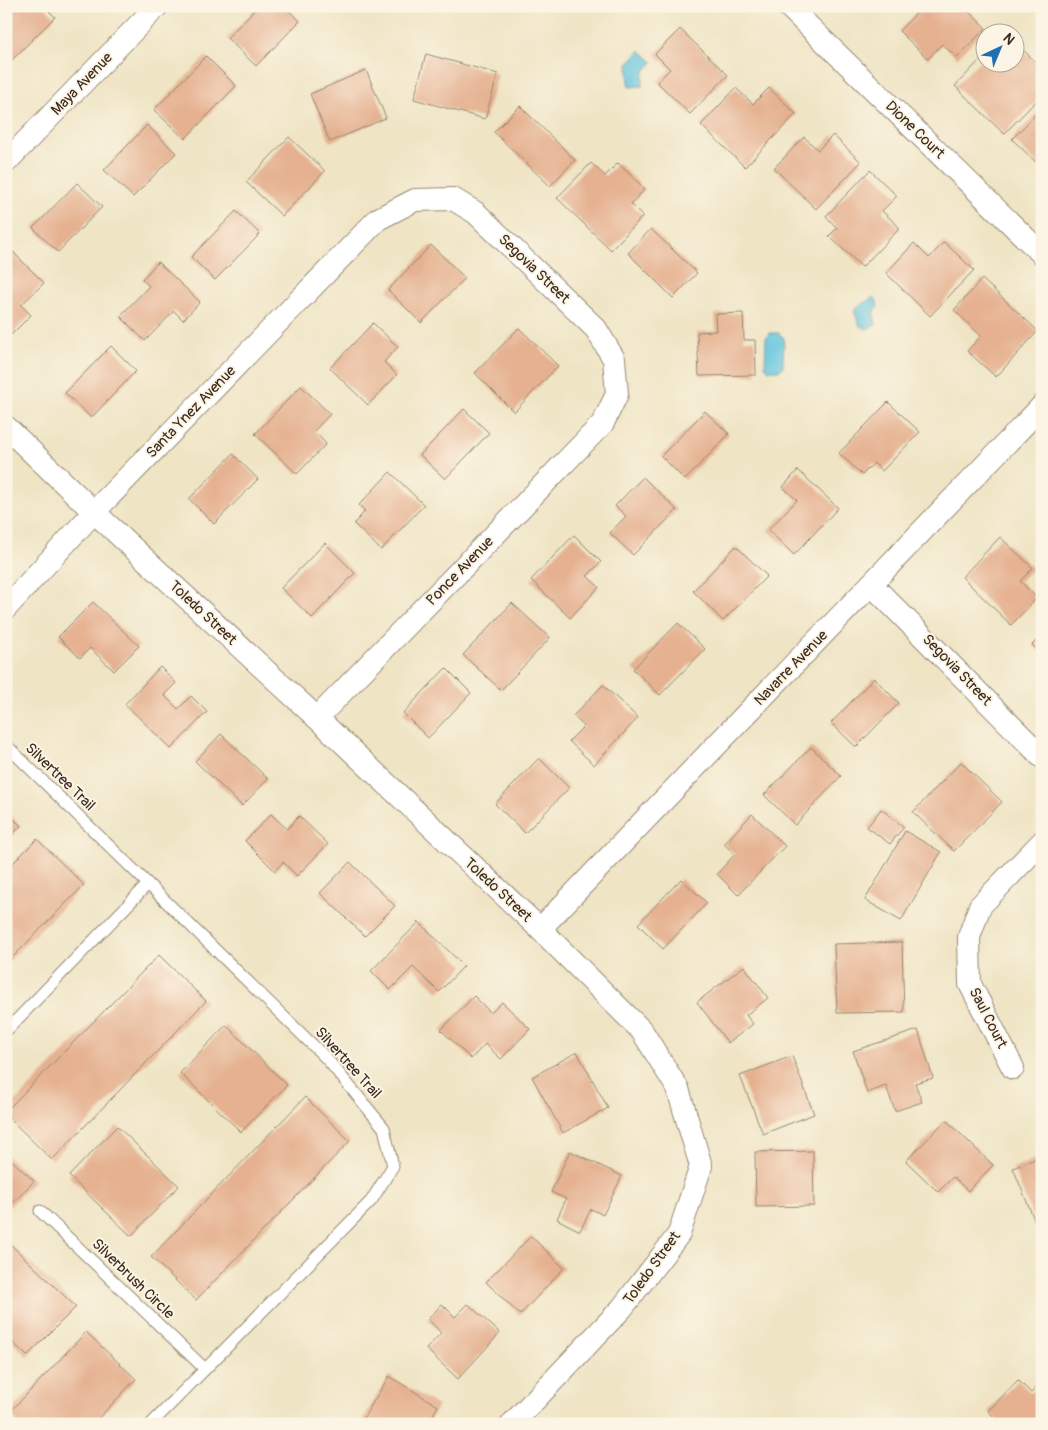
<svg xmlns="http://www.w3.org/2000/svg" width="1048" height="1430" viewBox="0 0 1048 1430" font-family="Pangolin,sans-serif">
<rect width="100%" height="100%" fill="#fcf5e5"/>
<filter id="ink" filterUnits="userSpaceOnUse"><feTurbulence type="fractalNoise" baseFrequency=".02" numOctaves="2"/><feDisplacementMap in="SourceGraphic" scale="10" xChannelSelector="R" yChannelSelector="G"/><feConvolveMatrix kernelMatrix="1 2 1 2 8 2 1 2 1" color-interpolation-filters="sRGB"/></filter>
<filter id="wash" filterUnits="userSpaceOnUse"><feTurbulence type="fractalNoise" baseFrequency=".0096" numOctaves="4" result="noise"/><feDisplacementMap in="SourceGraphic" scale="20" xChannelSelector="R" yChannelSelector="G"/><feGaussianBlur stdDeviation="1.12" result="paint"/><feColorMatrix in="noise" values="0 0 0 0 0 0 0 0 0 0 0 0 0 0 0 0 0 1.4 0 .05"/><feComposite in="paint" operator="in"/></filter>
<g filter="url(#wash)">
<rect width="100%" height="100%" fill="#efe4c4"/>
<g fill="#61c5df" stroke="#4e787e">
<path d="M 640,50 L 653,62 L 644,72 L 642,86 L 629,87 L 628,64 Z"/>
<path d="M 874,297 L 876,299 L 878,306 L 874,314 L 876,325 L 867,329 L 860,326 L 854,311 C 858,306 868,300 874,297 Z"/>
<path d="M 769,333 L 779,333 L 784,338 L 783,366 L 780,370 L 769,370 L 765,366 L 766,338 Z"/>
</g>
<g id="blocks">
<g fill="#e5b190">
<path d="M 15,6 L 44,6 L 55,17 L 9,63 L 6,60 L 6,16 Z"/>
<path d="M 258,6 L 284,6 L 300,21 L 256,66 L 227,38 Z"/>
<path d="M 923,6 L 963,6 L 986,28 L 957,58 L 942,44 L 928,59 L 899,31 Z"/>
<path d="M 680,29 L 728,75 L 690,114 L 657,82 L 670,69 L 655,54 Z"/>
<path d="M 1021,48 L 1042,68 L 1042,95 L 1004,134 L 955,86 L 986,54 L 986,62 L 1016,62 L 1016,53 Z"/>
<path d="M 426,54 L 498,74 L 485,119 L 414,99 Z"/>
<path d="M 206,56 L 236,86 L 185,139 L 154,110 Z"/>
<path d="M 366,70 L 386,118 L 330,142 L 310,94 Z"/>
<path d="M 736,88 L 753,104 L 769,88 L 796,114 L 745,167 L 701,125 Z"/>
<path d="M 520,106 L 575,160 L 550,186 L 494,132 Z"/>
<path d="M 1042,108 L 1042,168 L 1012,139 Z"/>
<path d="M 147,125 L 176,153 L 133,197 L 104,170 Z"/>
<path d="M 833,135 L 861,162 L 816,209 L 774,168 L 804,137 L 818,150 Z"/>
<path d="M 289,137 L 325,171 L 282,216 L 246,182 Z"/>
<path d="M 591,163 L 605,176 L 618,163 L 645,189 L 631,204 L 643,216 L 611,250 L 557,198 Z"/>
<path d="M 870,170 L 897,196 L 882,211 L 900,228 L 862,267 L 829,236 L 837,228 L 826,216 Z"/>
<path d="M 77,183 L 102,207 L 58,252 L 33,228 Z"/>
<path d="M 236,211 L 260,234 L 215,280 L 191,257 Z"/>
<path d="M 651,229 L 697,273 L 673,298 L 628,253 Z"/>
<path d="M 944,242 L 974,270 L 930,316 L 886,273 L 914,243 L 929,258 Z"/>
<path d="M 431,245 L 465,278 L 421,323 L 388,290 Z"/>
<path d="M 12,251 L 44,283 L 21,305 L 31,315 L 11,335 L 6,330 L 6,257 Z"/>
<path d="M 158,262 L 200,302 L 183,320 L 174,311 L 145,341 L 120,316 L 149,286 L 142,279 Z"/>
<path d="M 982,279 L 1038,331 L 996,377 L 967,351 L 981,336 L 954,310 Z"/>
<path d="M 743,313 L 744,340 L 755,340 L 756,375 L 699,376 L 697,332 L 716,331 L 715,314 Z"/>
<path d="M 373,323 L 398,347 L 384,362 L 397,375 L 368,405 L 330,368 Z"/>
<path d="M 519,328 L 558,366 L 514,412 L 475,373 Z"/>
<path d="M 111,346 L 136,371 L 91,418 L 65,393 Z"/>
<path d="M 301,386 L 330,414 L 314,431 L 326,444 L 297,474 L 255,434 Z"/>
<path d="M 888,402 L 920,432 L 882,471 L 874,463 L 862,475 L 839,453 Z"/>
<path d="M 464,409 L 489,433 L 445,479 L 420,455 Z"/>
<path d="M 705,411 L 729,434 L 685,480 L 661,456 Z"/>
<path d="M 233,454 L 258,479 L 214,524 L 189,499 Z"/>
<path d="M 798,470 L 838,508 L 794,555 L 768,530 L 797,500 L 783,487 Z"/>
<path d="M 390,472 L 424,505 L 381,550 L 354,524 L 365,511 L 359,505 Z"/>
<path d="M 643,477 L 677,510 L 633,555 L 610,533 L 626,516 L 615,506 Z"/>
<path d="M 574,535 L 601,562 L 587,576 L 599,587 L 570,618 L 531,580 Z"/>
<path d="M 1000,537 L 1033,568 L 1020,581 L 1037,598 L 1011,625 L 962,577 Z"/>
<path d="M 325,543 L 355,573 L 312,618 L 281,588 Z"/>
<path d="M 736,546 L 767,576 L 723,621 L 693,591 Z"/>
<path d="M 93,602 L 139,646 L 114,671 L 90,648 L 80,658 L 58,637 Z"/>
<path d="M 512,603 L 550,638 L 501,690 L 463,655 Z"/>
<path d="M 678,623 L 705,649 L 660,695 L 633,669 Z"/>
<path d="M 1042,635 L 1042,654 L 1032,645 Z"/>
<path d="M 160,667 L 176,683 L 164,695 L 178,709 L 191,696 L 207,712 L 171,749 L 125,704 Z"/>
<path d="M 446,668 L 471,693 L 428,738 L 403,713 Z"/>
<path d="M 874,678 L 899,703 L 856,747 L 831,723 Z"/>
<path d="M 603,685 L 638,718 L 594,765 L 569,741 L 584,726 L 573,716 Z"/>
<path d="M 221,734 L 268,779 L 242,806 L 195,761 Z"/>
<path d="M 811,747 L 841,776 L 795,825 L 764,795 Z"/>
<path d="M 539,758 L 569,788 L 525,833 L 495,804 Z"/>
<path d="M 961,762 L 1002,802 L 954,851 L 913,812 Z"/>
<path d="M 881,809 L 904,827 L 890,844 L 867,827 Z"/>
<path d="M 6,811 L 21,826 L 6,841 Z"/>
<path d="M 271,814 L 287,829 L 299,816 L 328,844 L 297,876 L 283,862 L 275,871 L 245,841 Z"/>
<path d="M 752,814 L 785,846 L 738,895 L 717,874 L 735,854 L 724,844 Z"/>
<path d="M 905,831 L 941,852 L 901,921 L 865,900 Z"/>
<path d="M 37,839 L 84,885 L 6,964 L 6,870 Z"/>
<path d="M 350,862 L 395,906 L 365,936 L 320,893 Z"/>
<path d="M 681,879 L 707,903 L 663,949 L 638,924 Z"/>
<path d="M 419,922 L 464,966 L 439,992 L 413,967 L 390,990 L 371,971 Z"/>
<path d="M 902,942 L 904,1012 L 837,1013 L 834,944 Z"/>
<path d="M 159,955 L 206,1001 L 52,1160 L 6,1115 L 6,1111 Z"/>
<path d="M 744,966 L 768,998 L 746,1015 L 753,1024 L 728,1043 L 697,1002 Z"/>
<path d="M 474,996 L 491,1013 L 502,1002 L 530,1029 L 501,1059 L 485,1044 L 471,1059 L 441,1030 Z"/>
<path d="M 226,1025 L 287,1085 L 241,1132 L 180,1073 Z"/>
<path d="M 918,1030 L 933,1078 L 915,1083 L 922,1102 L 895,1111 L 886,1086 L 867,1093 L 853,1051 Z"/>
<path d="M 577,1052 L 608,1108 L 563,1133 L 532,1077 Z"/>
<path d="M 792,1056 L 814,1114 L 763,1134 L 740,1076 Z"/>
<path d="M 305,1097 L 350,1141 L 196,1300 L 151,1257 Z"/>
<path d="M 946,1120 L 993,1165 L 968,1191 L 953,1177 L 938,1192 L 906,1161 Z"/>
<path d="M 117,1126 L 179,1186 L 131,1236 L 69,1176 Z"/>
<path d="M 570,1151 L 622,1176 L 603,1215 L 591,1209 L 580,1231 L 557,1219 L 566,1199 L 551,1192 Z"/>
<path d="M 813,1151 L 814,1206 L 756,1207 L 755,1152 Z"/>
<path d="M 6,1155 L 34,1181 L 6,1210 Z"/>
<path d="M 1042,1156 L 1042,1222 L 1036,1224 L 1013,1168 Z"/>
<path d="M 531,1236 L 564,1268 L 520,1315 L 486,1282 Z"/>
<path d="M 6,1240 L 76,1307 L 27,1356 L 6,1336 Z"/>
<path d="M 442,1304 L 455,1317 L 468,1304 L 500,1333 L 458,1379 L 426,1349 L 441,1333 L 428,1319 Z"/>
<path d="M 86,1332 L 136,1379 L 93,1424 L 19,1424 L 8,1414 Z"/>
<path d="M 389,1376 L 438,1406 L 428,1424 L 365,1424 L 361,1422 Z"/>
<path d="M 1018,1380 L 1031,1393 L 1042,1382 L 1042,1424 L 1001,1424 L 988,1411 Z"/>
</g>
</g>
</g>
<g filter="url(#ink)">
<use href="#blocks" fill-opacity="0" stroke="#958771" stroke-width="1"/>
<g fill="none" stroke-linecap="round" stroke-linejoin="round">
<defs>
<g id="service">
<path d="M 6,745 L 327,1059 L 384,1128 L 393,1166 L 371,1201 L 151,1424"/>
<path d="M 6,1031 L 148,884"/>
<path d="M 40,1211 L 205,1369"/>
</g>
<g id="minor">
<path d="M 788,6 L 1042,254"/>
<path d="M 6,162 L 157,6"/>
<path d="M 6,427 L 94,512 L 317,718 L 540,929 L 642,1031 L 678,1089 L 701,1166 L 679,1234 L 622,1308 L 512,1424"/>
<path d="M 871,584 L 1042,757"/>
<path d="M 6,608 L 94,512 L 378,219 L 415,200 L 453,199 L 476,213 L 596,329 L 614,359 L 617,394 L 603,423 L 317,718"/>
<path d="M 540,929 L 1042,406"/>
<path d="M 1013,1068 L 970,984 L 969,937 L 980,906 L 1042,842"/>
</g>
</defs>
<use href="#service" stroke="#958771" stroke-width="13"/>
<use href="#minor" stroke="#958771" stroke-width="24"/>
<use href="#service" stroke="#fff" stroke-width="11"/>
<use href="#minor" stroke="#fff" stroke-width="22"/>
</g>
</g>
<g text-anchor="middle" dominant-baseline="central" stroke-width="4" stroke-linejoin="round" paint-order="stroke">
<g font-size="15" fill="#3b2a1e" stroke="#fcf5e5">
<text transform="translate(82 84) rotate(-46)">Maya Avenue</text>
<text transform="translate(915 130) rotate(44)">Dione Court</text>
<text transform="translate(534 269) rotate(44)">Segovia Street</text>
<text transform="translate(191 412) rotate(-46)">Santa Ynez Avenue</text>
<text transform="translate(460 571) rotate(-46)">Ponce Avenue</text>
<text transform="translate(203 613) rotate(43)">Toledo Street</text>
<text transform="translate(791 668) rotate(-46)">Navarre Avenue</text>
<text transform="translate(957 670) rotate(46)">Segovia Street</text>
<text transform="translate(60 777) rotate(44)">Silvertree Trail</text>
<text transform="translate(498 890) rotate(43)">Toledo Street</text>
<text transform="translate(988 1018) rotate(63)">Saul Court</text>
<text transform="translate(348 1063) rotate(48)">Silvertree Trail</text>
<text transform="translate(652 1268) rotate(-54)">Toledo Street</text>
<text transform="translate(133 1279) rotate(44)">Silverbrush Circle</text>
</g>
</g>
<rect width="1048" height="1430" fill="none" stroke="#fcf5e5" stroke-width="25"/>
<g transform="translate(1000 48) rotate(44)"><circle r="24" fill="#fcf5e5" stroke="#afa495"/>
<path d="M0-4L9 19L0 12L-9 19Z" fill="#1f6fb2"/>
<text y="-8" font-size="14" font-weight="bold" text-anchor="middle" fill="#3b2a1e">N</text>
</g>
</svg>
